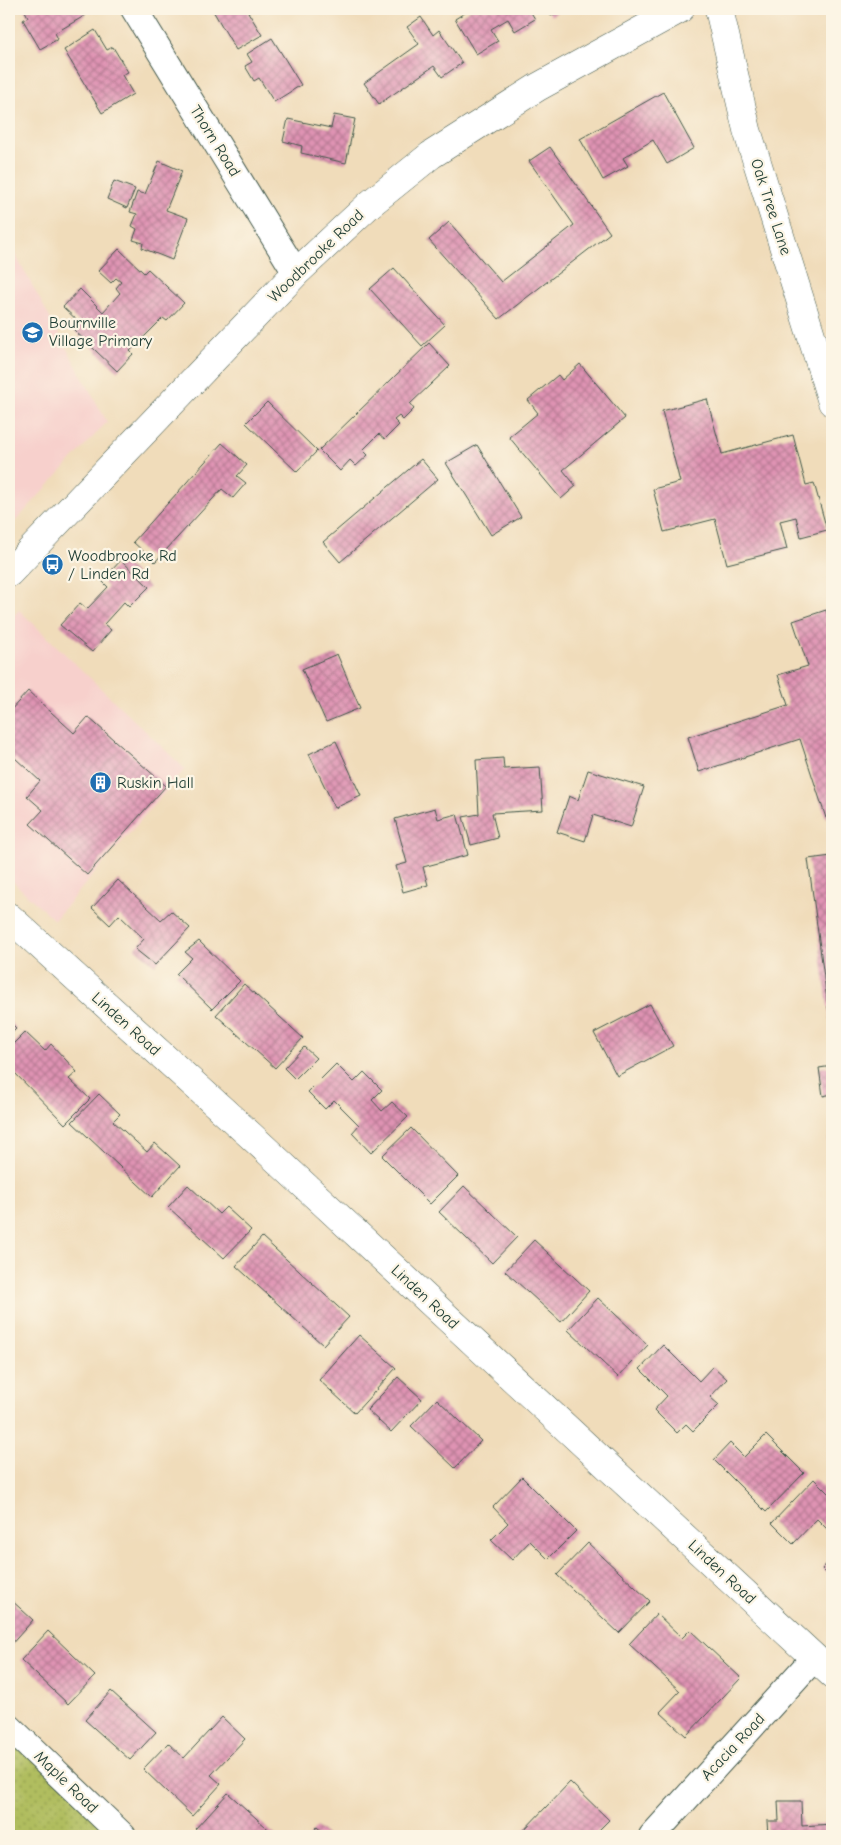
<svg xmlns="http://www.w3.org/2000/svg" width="841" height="1845" viewBox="0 0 841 1845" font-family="'Comic Neue',sans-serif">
<defs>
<pattern id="grass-dots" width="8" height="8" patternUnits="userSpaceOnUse" patternTransform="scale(1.25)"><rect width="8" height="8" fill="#b0bd5e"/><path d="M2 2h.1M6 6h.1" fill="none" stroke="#8f9b4e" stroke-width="1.8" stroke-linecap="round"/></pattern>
<pattern id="building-cross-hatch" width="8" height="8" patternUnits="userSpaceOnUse" patternTransform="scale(1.25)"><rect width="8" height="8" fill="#df93b3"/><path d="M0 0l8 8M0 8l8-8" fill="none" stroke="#b47992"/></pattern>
</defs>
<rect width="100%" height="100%" fill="#fcf5e5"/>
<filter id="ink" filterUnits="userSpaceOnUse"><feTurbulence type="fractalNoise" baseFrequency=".02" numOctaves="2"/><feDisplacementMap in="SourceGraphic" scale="10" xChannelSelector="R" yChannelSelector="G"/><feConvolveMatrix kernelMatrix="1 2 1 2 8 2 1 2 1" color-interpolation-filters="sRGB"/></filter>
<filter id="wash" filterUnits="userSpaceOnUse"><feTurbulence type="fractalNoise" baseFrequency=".0096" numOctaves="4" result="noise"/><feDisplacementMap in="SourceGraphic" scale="20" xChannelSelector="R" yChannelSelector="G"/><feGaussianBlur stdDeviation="1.12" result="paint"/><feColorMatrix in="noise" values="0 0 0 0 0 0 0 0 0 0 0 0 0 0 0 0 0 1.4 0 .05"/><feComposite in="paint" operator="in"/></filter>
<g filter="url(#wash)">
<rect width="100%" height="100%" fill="#f0dcba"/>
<g fill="#f7d0cc">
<path d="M 9,243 L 107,422 L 9,528 Z"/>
<path d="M 19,610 L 185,769 L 54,920 L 9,878 L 9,621 Z"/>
</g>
<path fill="url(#grass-dots)" stroke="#687d49" d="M 9,1730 L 120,1836 L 9,1836 Z"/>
<g id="blocks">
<g fill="url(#building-cross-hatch)">
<path d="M 24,9 L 82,9 L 86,15 L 55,33 L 58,39 L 40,49 L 23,20 L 28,17 Z"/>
<path d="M 212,9 L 254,9 L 248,12 L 262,35 L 236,50 Z"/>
<path d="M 471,9 L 529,9 L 535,19 L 515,31 L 508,19 L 491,29 L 498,41 L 476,54 L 455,19 Z"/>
<path d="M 547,9 L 563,9 L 551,16 Z"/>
<path d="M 421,17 L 433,35 L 439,30 L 462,63 L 442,77 L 434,66 L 379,104 L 364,83 L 419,44 L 407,27 Z"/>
<path d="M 95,30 L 107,50 L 113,47 L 128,72 L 122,75 L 133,94 L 102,113 L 64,50 Z"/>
<path d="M 272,38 L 301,85 L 274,102 L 259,78 L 254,81 L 245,66 L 252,62 L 247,54 Z"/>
<path d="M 663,92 L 694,148 L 667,164 L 653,140 L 623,158 L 628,166 L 603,180 L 580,139 Z"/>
<path d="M 334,115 L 355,119 L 346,163 L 301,153 L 302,146 L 283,141 L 288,119 L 331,128 Z"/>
<path d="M 550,147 L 610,233 L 499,319 L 429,240 L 449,222 L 501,282 L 574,225 L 529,161 Z"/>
<path d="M 159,161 L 182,171 L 166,210 L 188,218 L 172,260 L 142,248 L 143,243 L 133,240 L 137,229 L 132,226 L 137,214 L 130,212 L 137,192 L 145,194 Z"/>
<path d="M 114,181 L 135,189 L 127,208 L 107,199 Z"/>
<path d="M 119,249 L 144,273 L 148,269 L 184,303 L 167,321 L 163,318 L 130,351 L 133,354 L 117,371 L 74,330 L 80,323 L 63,307 L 80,289 L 103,312 L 120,293 L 116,288 L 121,282 L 116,278 L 111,283 L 98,271 Z"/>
<path d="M 394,268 L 445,325 L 422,346 L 370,289 Z"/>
<path d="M 429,343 L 450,366 L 410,404 L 414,409 L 403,420 L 399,416 L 394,420 L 399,425 L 385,439 L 379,434 L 363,450 L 368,455 L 356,466 L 350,460 L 340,471 L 319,450 Z"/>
<path d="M 580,364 L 625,418 L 563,470 L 576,486 L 561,499 L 509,437 L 538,413 L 528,400 L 558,375 L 562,380 Z"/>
<path d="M 707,399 L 722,454 L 793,435 L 806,485 L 814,483 L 827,530 L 801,537 L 796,517 L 780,521 L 787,549 L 727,564 L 715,519 L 664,532 L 653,489 L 680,482 L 662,411 Z"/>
<path d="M 267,402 L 317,451 L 297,472 L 246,423 Z"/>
<path d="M 222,443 L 247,465 L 237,476 L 246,483 L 233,498 L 222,489 L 155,562 L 133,542 Z"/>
<path d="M 477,445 L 521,517 L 491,535 L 446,463 Z"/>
<path d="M 421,459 L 438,479 L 340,562 L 323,542 Z"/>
<path d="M 121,560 L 149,587 L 129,607 L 124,602 L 104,624 L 111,630 L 92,652 L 60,625 L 80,603 L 87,609 L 108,587 L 102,581 Z"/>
<path d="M 826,610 L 832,628 L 832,816 L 826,818 L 800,739 L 699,772 L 688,737 L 788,705 L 778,675 L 808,666 L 793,621 Z"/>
<path d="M 337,654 L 360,708 L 326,722 L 302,669 Z"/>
<path d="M 28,691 L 74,733 L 88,717 L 166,786 L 87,875 L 30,824 L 43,810 L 27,796 L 40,781 L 15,758 L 9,765 L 9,712 Z"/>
<path d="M 336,741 L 361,796 L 335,808 L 309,754 Z"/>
<path d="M 503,758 L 504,769 L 540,767 L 543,810 L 492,813 L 498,838 L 471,845 L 463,817 L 479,814 L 476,760 Z"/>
<path d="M 588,770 L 644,787 L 631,827 L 593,815 L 585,841 L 557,832 L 569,796 L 578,800 Z"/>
<path d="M 435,808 L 438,819 L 457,814 L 468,855 L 423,867 L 428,885 L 403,892 L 396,866 L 407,863 L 395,819 Z"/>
<path d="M 832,856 L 832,1029 L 831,1029 L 808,859 Z"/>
<path d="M 118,880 L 161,920 L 171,911 L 190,928 L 155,965 L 135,949 L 144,939 L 119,915 L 110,925 L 92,908 Z"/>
<path d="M 199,941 L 240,981 L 212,1009 L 176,974 L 192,958 L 185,952 Z"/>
<path d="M 244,984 L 303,1038 L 275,1068 L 216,1015 Z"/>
<path d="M 650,1004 L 673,1046 L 617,1076 L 594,1033 Z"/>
<path d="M 9,1021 L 16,1028 L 9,1035 Z"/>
<path d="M 25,1032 L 45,1051 L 51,1044 L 65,1059 L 77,1072 L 69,1079 L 90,1099 L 65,1124 L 9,1067 L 9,1048 Z"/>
<path d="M 304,1047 L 316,1058 L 295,1079 L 284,1068 Z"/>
<path d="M 336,1064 L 354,1082 L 364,1072 L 382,1090 L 372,1100 L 382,1111 L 392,1102 L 408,1117 L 371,1153 L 352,1133 L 359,1125 L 334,1100 L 325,1109 L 308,1092 Z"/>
<path d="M 832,1066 L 832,1094 L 823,1096 L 819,1068 Z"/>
<path d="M 99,1094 L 120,1114 L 113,1121 L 147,1152 L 155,1143 L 180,1166 L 152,1197 L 72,1122 Z"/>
<path d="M 411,1128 L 458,1176 L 430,1204 L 382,1156 Z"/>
<path d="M 828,1138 L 832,1138 L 832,1159 L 831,1159 Z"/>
<path d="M 188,1185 L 219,1214 L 226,1207 L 251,1230 L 224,1258 L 168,1207 Z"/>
<path d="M 464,1186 L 517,1237 L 492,1263 L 439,1212 Z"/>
<path d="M 262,1237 L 349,1317 L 323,1345 L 236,1266 Z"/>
<path d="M 534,1240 L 589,1291 L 561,1322 L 505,1271 Z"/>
<path d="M 598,1298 L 648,1345 L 618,1377 L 568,1330 Z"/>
<path d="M 359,1335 L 396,1368 L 355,1413 L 319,1380 Z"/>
<path d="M 663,1345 L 699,1381 L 713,1366 L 727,1379 L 710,1397 L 719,1405 L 693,1431 L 686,1424 L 677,1433 L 654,1410 L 667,1396 L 640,1369 Z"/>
<path d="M 398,1377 L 422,1399 L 391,1432 L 367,1410 Z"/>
<path d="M 437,1399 L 481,1441 L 455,1468 L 411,1426 Z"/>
<path d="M 766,1435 L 804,1473 L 766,1512 L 714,1460 L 730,1443 L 744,1457 Z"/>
<path d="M 522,1477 L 576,1531 L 548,1559 L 530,1541 L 512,1560 L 491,1540 L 508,1523 L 493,1507 Z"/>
<path d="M 814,1479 L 832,1497 L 832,1534 L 817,1519 L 793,1544 L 772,1523 Z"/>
<path d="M 588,1543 L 650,1601 L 619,1633 L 557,1575 Z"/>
<path d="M 832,1558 L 832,1579 L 822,1569 Z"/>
<path d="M 9,1598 L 33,1620 L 9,1647 Z"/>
<path d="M 657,1614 L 682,1638 L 690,1630 L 741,1678 L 686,1736 L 660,1712 L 680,1691 L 629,1644 Z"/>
<path d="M 48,1631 L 95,1676 L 68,1704 L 21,1660 Z"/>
<path d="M 111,1691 L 156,1732 L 130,1760 L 85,1720 Z"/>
<path d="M 222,1717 L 245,1739 L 211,1775 L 221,1784 L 192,1816 L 143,1769 L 168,1743 L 184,1758 Z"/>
<path d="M 570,1782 L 609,1820 L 593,1836 L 526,1836 L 522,1832 Z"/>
<path d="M 228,1793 L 256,1818 L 276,1836 L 203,1836 L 195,1829 Z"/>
<path d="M 778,1801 L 801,1801 L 802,1826 L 832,1824 L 832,1836 L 768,1836 L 767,1821 L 779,1821 Z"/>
<path d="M 317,1827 L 327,1836 L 309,1836 Z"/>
</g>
</g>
</g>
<g filter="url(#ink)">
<use href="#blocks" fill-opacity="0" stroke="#3e5548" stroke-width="1"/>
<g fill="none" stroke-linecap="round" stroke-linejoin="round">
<defs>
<g id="minor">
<path d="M 134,9 L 296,273"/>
<path d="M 9,1727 L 123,1836"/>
<path d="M 652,1836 L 814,1658"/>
</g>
<g id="tertiary">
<path d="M 719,9 L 747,130 L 832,402"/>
<path d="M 9,573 L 296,273 L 370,204 L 431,155 L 538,87 L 680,9"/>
</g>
<path id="trunk" d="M 9,917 L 249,1134 L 832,1674"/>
</defs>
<use href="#minor" stroke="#3e5548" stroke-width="28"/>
<use href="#tertiary" stroke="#3e5548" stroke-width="29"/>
<use href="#trunk" stroke="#3e5548" stroke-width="29"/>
<use href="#minor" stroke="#fff" stroke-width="26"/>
<use href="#tertiary" stroke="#fff" stroke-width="28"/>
<use href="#trunk" stroke="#fff" stroke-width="28"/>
</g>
</g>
<defs>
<symbol id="school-disc" viewBox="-11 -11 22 22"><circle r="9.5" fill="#1f6fb2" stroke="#fcf5e5"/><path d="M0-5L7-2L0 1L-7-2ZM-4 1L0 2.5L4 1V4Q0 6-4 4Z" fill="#fff"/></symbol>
<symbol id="bus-disc" viewBox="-11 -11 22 22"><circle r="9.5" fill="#1f6fb2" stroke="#fcf5e5"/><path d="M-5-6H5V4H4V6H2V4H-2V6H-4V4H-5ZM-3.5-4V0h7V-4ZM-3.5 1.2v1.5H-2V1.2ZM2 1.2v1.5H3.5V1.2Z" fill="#fff"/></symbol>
<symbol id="building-disc" viewBox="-11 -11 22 22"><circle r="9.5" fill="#1f6fb2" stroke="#fcf5e5"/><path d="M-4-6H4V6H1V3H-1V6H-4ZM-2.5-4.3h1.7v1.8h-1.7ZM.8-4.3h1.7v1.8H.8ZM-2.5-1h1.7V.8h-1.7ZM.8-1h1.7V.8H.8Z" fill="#fff"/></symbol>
</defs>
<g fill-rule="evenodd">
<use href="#school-disc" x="20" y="320" width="25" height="25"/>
<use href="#bus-disc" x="40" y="552" width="25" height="25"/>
<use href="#building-disc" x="88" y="770" width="25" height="25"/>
</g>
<g text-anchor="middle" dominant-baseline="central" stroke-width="4.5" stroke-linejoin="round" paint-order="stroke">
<g font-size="16" fill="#1f3d34" stroke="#fcf5e5">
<text transform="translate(215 141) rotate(58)">Thorn Road</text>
<text transform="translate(771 207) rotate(72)">Oak Tree Lane</text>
<text transform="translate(316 256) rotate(-44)">Woodbrooke Road</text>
<text transform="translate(126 1024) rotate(42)">Linden Road</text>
<text transform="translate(425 1297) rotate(43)">Linden Road</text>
<text transform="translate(722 1572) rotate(43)">Linden Road</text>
<text transform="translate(733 1747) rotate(-47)">Acacia Road</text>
<text transform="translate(66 1782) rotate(44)">Maple Road</text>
</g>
<g font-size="16" fill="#1f3d34" stroke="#fcf5e5" text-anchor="start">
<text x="49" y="323">Bournville<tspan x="49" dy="18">Village Primary</tspan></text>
<text x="68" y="556">Woodbrooke Rd<tspan x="68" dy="18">/ Linden Rd</tspan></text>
<text x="117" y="783">Ruskin Hall</text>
</g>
</g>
<rect width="841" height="1845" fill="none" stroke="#fcf5e5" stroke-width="30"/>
</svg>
